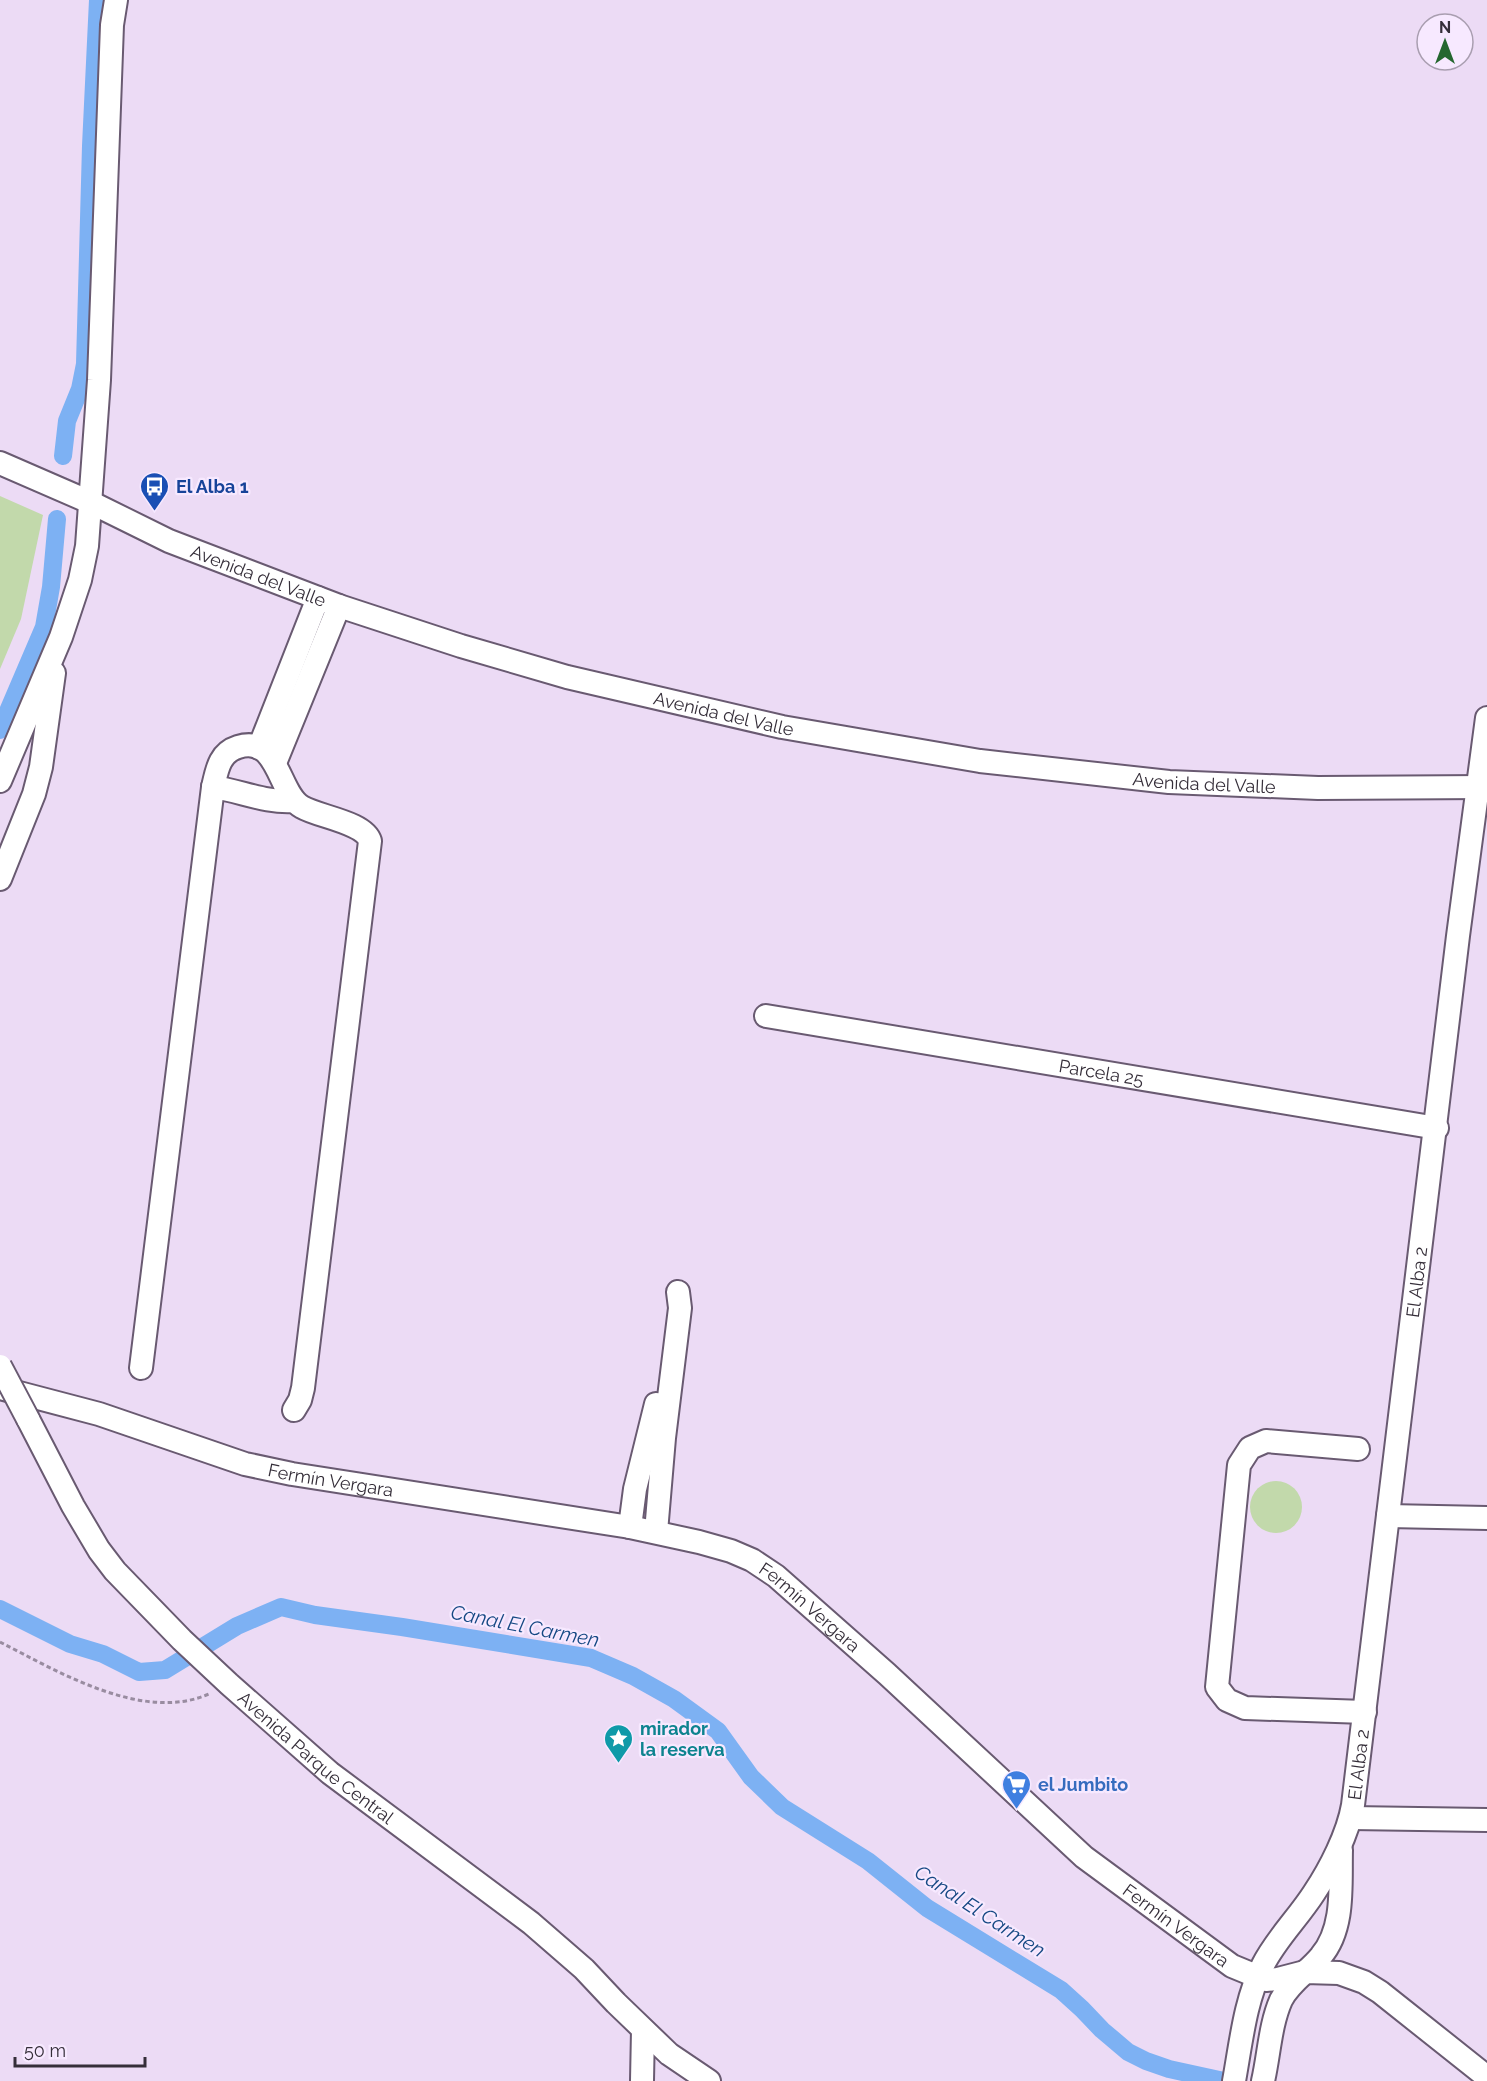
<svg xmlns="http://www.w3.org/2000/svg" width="1487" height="2081" viewBox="0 0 1487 2081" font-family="Raleway,sans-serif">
<rect width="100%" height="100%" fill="#ecdbf5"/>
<g fill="#c2d9ab">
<path d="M 0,496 L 43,515 L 21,619 L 0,669 Z"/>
<circle cx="1276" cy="1507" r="26"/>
</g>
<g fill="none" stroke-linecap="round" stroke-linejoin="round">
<g stroke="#7db1f3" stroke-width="18">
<path d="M 63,456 L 67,421 L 80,389 L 85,364 L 91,146 L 98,0"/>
<path d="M 0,730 L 44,627 L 51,587 L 57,519"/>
<path d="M 0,1609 L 70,1644 L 103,1654 L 139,1672 L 165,1670 L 237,1626 L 281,1607 L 315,1615 L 402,1627 L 591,1658 L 633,1676 L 674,1699 L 718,1731 L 751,1777 L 782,1807 L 868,1861 L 927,1908 L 1061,1990 L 1082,2009 L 1102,2030 L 1128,2052 L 1146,2061 L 1169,2069 L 1224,2081"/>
</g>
<defs>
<g id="minor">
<path id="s1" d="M 0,463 L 92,503 L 169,541 L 339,606 L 461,646 L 567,677 L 782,727 L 980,761 L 1169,782 L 1318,788 L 1487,787"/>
<path d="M 259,748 L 318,598"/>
<path d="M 275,763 L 339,606"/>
<path d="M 0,781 L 61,637 L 80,580 L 87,546 L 99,380 L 112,25 L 116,0"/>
<path d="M 213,787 C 241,791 265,803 294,801"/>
<path d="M 0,879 L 34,794 L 41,767 L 54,673"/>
<path id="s2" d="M 766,1016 L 1437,1128"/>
<path d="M 141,1368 L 213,787 C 217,770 219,753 238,747 C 279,734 278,794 302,807 C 319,817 364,822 370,841 L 303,1388 L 300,1400 L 294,1410"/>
<path id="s3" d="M 0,1388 L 99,1414 L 245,1464 L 292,1474 L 630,1527 L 699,1542 L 731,1551 L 752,1560 L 776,1576 L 887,1674 L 1084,1857 L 1232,1966 L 1266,1980 L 1278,1979 L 1305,1972 L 1339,1973 L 1364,1982 L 1380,1992 L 1487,2077"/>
<path id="s4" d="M 28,1419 L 73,1506 L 99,1550 L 115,1571 L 182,1640 L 229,1684 L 330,1773 L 531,1923 L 584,1969 L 616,2003 L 669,2054 L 709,2081"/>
<path d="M 1358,1449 L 1266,1441 L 1250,1448 L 1239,1465 L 1217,1687 L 1227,1700 L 1245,1708 L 1365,1712"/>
<path d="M 1388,1516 L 1487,1518"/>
<path d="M 630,1527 L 635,1489 L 656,1404"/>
<path d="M 656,1532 L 664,1438 L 680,1308 L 678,1292"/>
<path d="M 1351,1818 L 1487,1820"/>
<path d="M 642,2081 L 643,2030"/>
<path id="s5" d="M 1234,2081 C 1241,2043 1245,2000 1263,1965 C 1276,1939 1298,1918 1314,1893 C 1330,1869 1348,1834 1353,1805 L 1458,936 L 1487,718"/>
<path d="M 1263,2081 C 1269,2055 1270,2025 1281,2000 C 1290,1982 1309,1971 1321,1956 C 1345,1928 1340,1884 1341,1850"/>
</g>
</defs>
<use href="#minor" stroke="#695a71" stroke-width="26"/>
<path stroke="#998ca0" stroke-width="3" stroke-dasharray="4.5 3" stroke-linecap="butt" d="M 0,1642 C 59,1672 143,1723 209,1694"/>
<use href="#minor" stroke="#fff" stroke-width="22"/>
<defs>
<path id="minor-bridge" d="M 0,1366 L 28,1419"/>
</defs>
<use href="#minor-bridge" stroke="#695a71" stroke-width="26" stroke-linecap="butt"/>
<use href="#minor-bridge" stroke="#fff" stroke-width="22"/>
</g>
<defs>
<symbol id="bus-pin" viewBox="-11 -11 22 30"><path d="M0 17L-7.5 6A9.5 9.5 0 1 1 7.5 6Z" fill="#1a4fb4" stroke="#f7e9ff"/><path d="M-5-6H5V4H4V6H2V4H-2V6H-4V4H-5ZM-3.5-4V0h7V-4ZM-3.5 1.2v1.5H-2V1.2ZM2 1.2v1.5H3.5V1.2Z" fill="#fff"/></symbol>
<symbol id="sight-pin" viewBox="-11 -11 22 30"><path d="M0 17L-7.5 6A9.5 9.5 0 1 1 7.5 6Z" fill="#0f9aa8" stroke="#f7e9ff"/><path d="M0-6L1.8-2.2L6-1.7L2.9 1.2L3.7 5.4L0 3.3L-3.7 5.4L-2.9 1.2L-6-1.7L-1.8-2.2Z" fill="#fff"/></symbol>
<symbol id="supermarket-pin" viewBox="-11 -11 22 30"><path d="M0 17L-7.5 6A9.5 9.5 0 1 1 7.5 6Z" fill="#3f7fe0" stroke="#f7e9ff"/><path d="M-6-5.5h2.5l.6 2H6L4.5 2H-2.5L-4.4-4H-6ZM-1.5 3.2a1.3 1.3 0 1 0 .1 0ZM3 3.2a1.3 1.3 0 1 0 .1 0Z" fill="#fff"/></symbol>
</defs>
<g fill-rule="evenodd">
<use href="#bus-pin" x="138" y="470" width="33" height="45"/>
<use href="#sight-pin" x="602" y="1722" width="33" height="45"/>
<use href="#supermarket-pin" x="1000" y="1768" width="33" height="45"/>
</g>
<g text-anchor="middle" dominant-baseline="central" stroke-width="4.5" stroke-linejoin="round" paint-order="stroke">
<g font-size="18" font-weight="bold" fill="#164399" stroke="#f7e9ff" text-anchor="start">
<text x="176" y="486">El Alba 1</text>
</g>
<g font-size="18" fill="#352e39" stroke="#f7e9ff">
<text stroke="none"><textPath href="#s1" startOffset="282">Avenida del Valle</textPath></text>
<text stroke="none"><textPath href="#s1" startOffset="768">Avenida del Valle</textPath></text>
<text stroke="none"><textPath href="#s1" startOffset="1254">Avenida del Valle</textPath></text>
<text stroke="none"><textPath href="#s2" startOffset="340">Parcela 25</textPath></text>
<text stroke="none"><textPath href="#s5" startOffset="832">El Alba 2</textPath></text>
<text stroke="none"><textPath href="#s3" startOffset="344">Fermín Vergara</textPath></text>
<text stroke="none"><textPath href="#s3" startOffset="848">Fermín Vergara</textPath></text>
<text stroke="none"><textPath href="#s4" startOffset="450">Avenida Parque Central</textPath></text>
<text stroke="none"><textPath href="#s5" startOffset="346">El Alba 2</textPath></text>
<text stroke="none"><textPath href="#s3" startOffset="1334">Fermín Vergara</textPath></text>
</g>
<g font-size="18" font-weight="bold" fill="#0d838f" stroke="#f7e9ff" text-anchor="start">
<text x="640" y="1728">mirador<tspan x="640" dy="21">la reserva</tspan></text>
</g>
<g font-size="18" font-weight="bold" fill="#366cbe" stroke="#f7e9ff" text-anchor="start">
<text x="1038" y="1784">el Jumbito</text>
</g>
<g font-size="20" font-style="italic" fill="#154883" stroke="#f7e9ff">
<text transform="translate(525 1626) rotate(11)">Canal El Carmen</text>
<text transform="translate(980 1911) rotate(33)">Canal El Carmen</text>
</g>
</g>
<g transform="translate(1445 42)"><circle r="28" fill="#f7e9ff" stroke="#a99eb0" stroke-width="1.5"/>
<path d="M0-4.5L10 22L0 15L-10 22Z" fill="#256730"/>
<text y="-9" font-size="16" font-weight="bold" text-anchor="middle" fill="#352e39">N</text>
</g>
<path d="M15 2057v9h130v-9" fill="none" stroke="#352e39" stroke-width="3"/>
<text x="24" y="2057" font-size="18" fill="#352e39" stroke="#f7e9ff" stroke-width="4.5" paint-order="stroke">50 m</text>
</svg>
